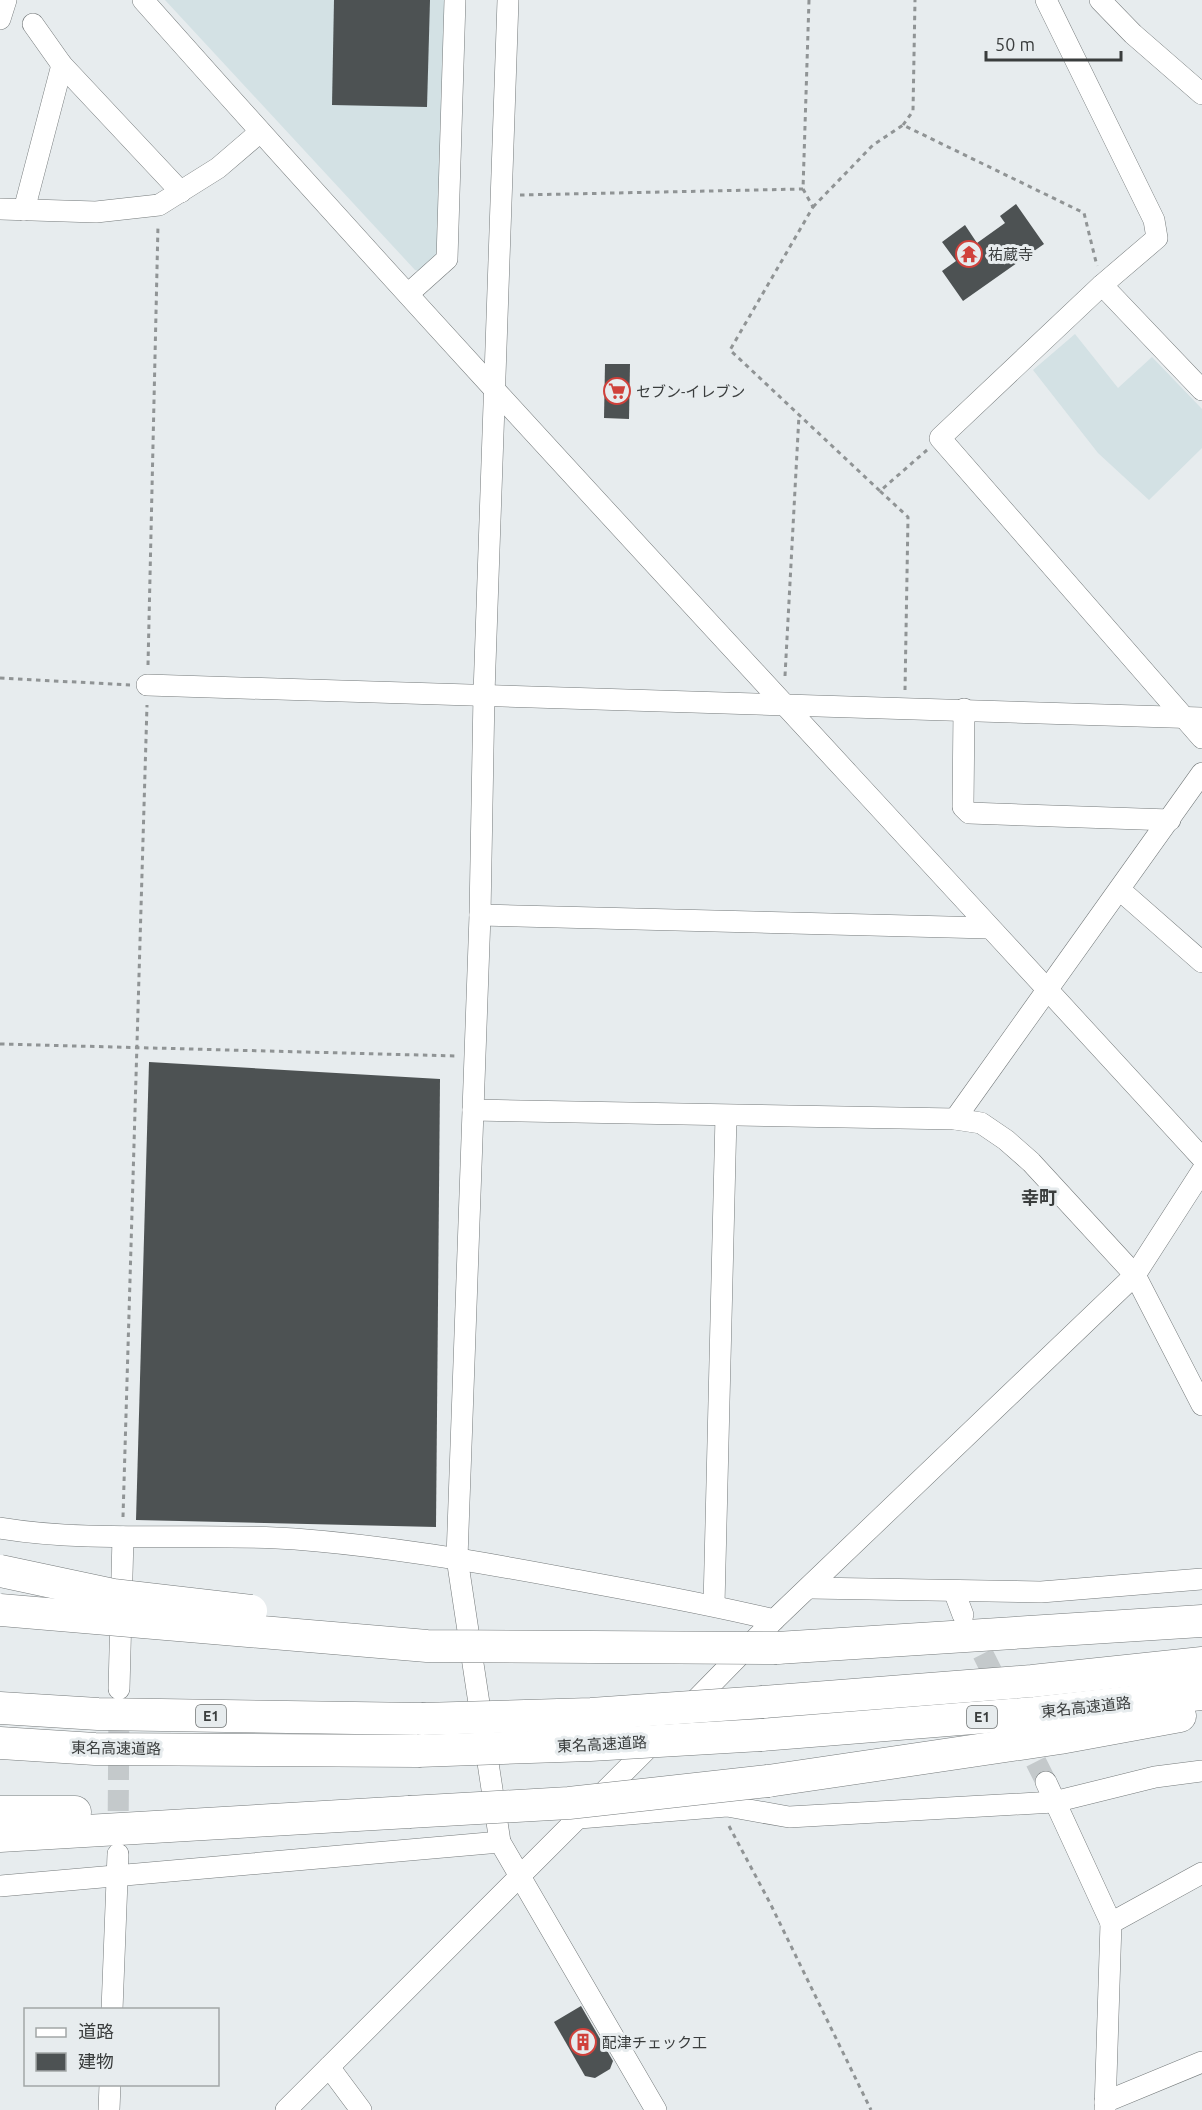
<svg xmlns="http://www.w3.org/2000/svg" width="1202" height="2110" viewBox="0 0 1202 2110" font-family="Ubuntu,'Noto Sans JP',sans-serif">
<rect width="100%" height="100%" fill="#e7ecee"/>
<g fill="#d3e1e4">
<path d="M 165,0 L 446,0 L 439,256 L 422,272 L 415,270 Z"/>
<path d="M 1075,334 L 1118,388 L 1152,357 L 1202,409 L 1202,448 L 1149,500 L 1098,453 L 1033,370 Z"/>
</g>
<g fill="#4d5253">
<path d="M 334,0 L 430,0 L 427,107 L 332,105 Z"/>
<path d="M 1016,204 L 1044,244 L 963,301 L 942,271 L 956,261 L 942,242 L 965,225 L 977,243 L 1005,223 L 1000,216 Z"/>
<path d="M 605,364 L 630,364 L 629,419 L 604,418 Z"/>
<path d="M 149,1062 L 440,1079 L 436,1527 L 136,1520 Z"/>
<path d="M 581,2006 L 613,2061 L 610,2069 L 595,2078 L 585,2076 L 554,2022 Z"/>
</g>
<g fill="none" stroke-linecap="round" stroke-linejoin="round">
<g stroke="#c4c9cb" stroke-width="21" stroke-dasharray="21 10" stroke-linecap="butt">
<path d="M 969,1626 L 1002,1692"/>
<path d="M 1022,1734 L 1046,1782"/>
<path d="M 118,1842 L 119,1702"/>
</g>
<defs>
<g id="minor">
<path d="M 143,0 C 490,391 849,772 1202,1158"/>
<path d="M 508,0 L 484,694 L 480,915 L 457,1558 L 500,1842 L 656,2110"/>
<path d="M 1046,0 L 1154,220 L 1157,238 L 1102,285 L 940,438 L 1202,738"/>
<path d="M 1100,0 L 1133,34 L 1202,94"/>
<path d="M 0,19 L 6,0"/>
<path d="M 33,24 L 62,65 L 181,192"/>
<path d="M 0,209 L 96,212 L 159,205 L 218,168 L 260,132"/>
<path d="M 24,210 L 62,65"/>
<path d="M 1102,285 L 1202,390"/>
<path d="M 408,294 L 447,259 L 455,0"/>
<path d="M 147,685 L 1202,718"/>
<path d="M 964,709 L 963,807 L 969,813 L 1170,820"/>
<path d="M 1120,890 L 1202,962"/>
<path d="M 480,915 L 988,928"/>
<path d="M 473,1110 L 955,1119 L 981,1123 L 1006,1140 L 1031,1162 L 1135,1275 L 1202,1405"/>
<path d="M 955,1119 L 1202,773"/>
<path d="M 0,1528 C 98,1544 197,1532 295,1539 C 386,1546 475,1561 565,1578 C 635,1591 705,1603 774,1620"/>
<path d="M 810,1588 L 1041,1592 L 1202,1579"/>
<path d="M 954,1591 L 963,1615"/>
<path d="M 714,1605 L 726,1116"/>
<path d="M 119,1689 L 123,1537"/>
<path d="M 685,1711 L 774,1620 L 1135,1275 L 1202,1171"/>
<path d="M 1046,1782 L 1111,1923"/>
<path d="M 579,1818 L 727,1806 L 789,1817 L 1054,1802 L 1155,1777 L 1202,1771"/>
<path d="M 0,1886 L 500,1842"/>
<path d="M 112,2010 L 118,1854"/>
<path d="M 329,2067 L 361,2110"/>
<path d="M 1105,2102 L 1202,2062"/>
<path d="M 109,2110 L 110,2084"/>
<path d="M 286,2110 L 659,1737"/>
<path d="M 1105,2110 L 1111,1923 L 1202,1873"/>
</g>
<g id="highway">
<path d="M 777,1648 L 1202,1621"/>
<path d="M 763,1702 L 1032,1681 L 1202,1663"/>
<path d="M 0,1708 L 98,1714 L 422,1719"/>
<path d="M 761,1735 L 1035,1713 L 1202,1694"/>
<path d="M 0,1743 L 95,1749 L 418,1751"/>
<path d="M 768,1781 L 1060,1738 L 1180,1716"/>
<path d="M 0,1812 L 75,1812"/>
<path d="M 0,1836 L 409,1812"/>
</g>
</defs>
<use href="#minor" stroke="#757a7b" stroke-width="22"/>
<use href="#highway" stroke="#757a7b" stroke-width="33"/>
<g stroke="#909495" stroke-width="3" stroke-dasharray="4.5 4.5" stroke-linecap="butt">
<path d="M 809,0 L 803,189 L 813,207 L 730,350 L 880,491 L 927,450"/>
<path d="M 903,125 L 913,111 L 915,0"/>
<path d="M 520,195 L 803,189"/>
<path d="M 813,207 L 873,145 L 903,125 L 1084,213 L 1097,266"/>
<path d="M 880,491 L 908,517 L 905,690"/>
<path d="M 148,665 L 158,225"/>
<path d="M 785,676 L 799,415"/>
<path d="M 0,678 L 130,685"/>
<path d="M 0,1044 L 457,1056"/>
<path d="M 123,1517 L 147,705"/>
<path d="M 729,1826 L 770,1903 L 871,2110"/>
</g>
<use href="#minor" stroke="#fff" stroke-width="21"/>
<use href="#highway" stroke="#fff" stroke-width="32"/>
<defs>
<g id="highway-bridge">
<path d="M 0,1571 L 113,1595 L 251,1611"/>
<path d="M 0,1610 L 427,1646 L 777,1648"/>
<path d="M 422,1719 L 591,1714 L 763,1702"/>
<path d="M 418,1751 L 590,1745 L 761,1735"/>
<path d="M 409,1812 L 569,1803 L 768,1781"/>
</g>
</defs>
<use href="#highway-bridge" stroke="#757a7b" stroke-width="33" stroke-linecap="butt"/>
<use href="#highway-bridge" stroke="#fff" stroke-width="32"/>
</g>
<defs>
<symbol id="temple-ring" viewBox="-11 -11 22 22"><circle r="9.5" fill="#e7ecee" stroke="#d0413b" stroke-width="1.5"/><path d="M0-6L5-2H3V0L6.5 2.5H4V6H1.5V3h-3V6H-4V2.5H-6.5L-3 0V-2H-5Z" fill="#d0413b"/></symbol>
<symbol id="supermarket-ring" viewBox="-11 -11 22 22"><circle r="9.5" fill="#e7ecee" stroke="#d0413b" stroke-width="1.5"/><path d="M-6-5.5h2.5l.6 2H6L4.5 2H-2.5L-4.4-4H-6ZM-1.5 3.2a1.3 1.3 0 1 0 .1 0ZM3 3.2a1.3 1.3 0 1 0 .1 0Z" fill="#d0413b"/></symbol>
<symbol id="building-ring" viewBox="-11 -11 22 22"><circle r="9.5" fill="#e7ecee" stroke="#d0413b" stroke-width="1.5"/><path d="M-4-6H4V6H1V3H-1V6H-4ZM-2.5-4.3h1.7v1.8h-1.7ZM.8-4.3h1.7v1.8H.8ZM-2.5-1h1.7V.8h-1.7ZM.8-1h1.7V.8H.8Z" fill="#d0413b"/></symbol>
</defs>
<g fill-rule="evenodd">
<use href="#temple-ring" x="954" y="239" width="30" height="30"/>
<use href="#supermarket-ring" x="602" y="376" width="30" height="30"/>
<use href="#building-ring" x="568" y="2027" width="30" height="30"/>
</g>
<g text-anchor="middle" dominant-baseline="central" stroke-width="6" stroke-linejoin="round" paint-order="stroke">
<g fill="#e7ecee" stroke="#6e7272" stroke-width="1.5">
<rect x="196" y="1705" width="30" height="22" rx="4.5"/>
<rect x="967" y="1706" width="30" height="22" rx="4.5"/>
</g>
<g font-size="14" font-weight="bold" fill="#3a3d3d">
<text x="211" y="1716">E1</text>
<text x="982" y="1717">E1</text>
</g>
<g font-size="15" fill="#3a3d3d" stroke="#e7ecee" text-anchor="start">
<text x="988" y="254">祐蔵寺</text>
<text x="636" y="391">セブン-イレブン</text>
<text x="602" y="2042">配津チェック工</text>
</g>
<g font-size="15" fill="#3a3d3d" stroke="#e7ecee">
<text transform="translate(1086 1707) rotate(-6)">東名高速道路</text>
<text transform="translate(602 1744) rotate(-3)">東名高速道路</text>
<text transform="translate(116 1748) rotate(1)">東名高速道路</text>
</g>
<g font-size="18" font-weight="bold" fill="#3a3d3d" stroke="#e7ecee">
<text x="1039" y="1197">幸町</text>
</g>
</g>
<rect x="24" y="2008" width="195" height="78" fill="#e7ecee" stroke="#a2a6a7" stroke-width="1.5"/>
<rect x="36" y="2028" width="30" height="9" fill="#ffffff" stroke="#a2a6a7" stroke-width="1.5"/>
<text x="78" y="2038" font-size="18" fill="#3a3d3d">道路</text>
<rect x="36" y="2053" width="30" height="18" fill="#4d5253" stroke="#a2a6a7" stroke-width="1.5"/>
<text x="78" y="2068" font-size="18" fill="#3a3d3d">建物</text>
<path d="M986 51v9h135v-9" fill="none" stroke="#3a3d3d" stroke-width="3"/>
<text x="995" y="51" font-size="18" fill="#3a3d3d" stroke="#e7ecee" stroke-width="4.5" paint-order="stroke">50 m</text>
</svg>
